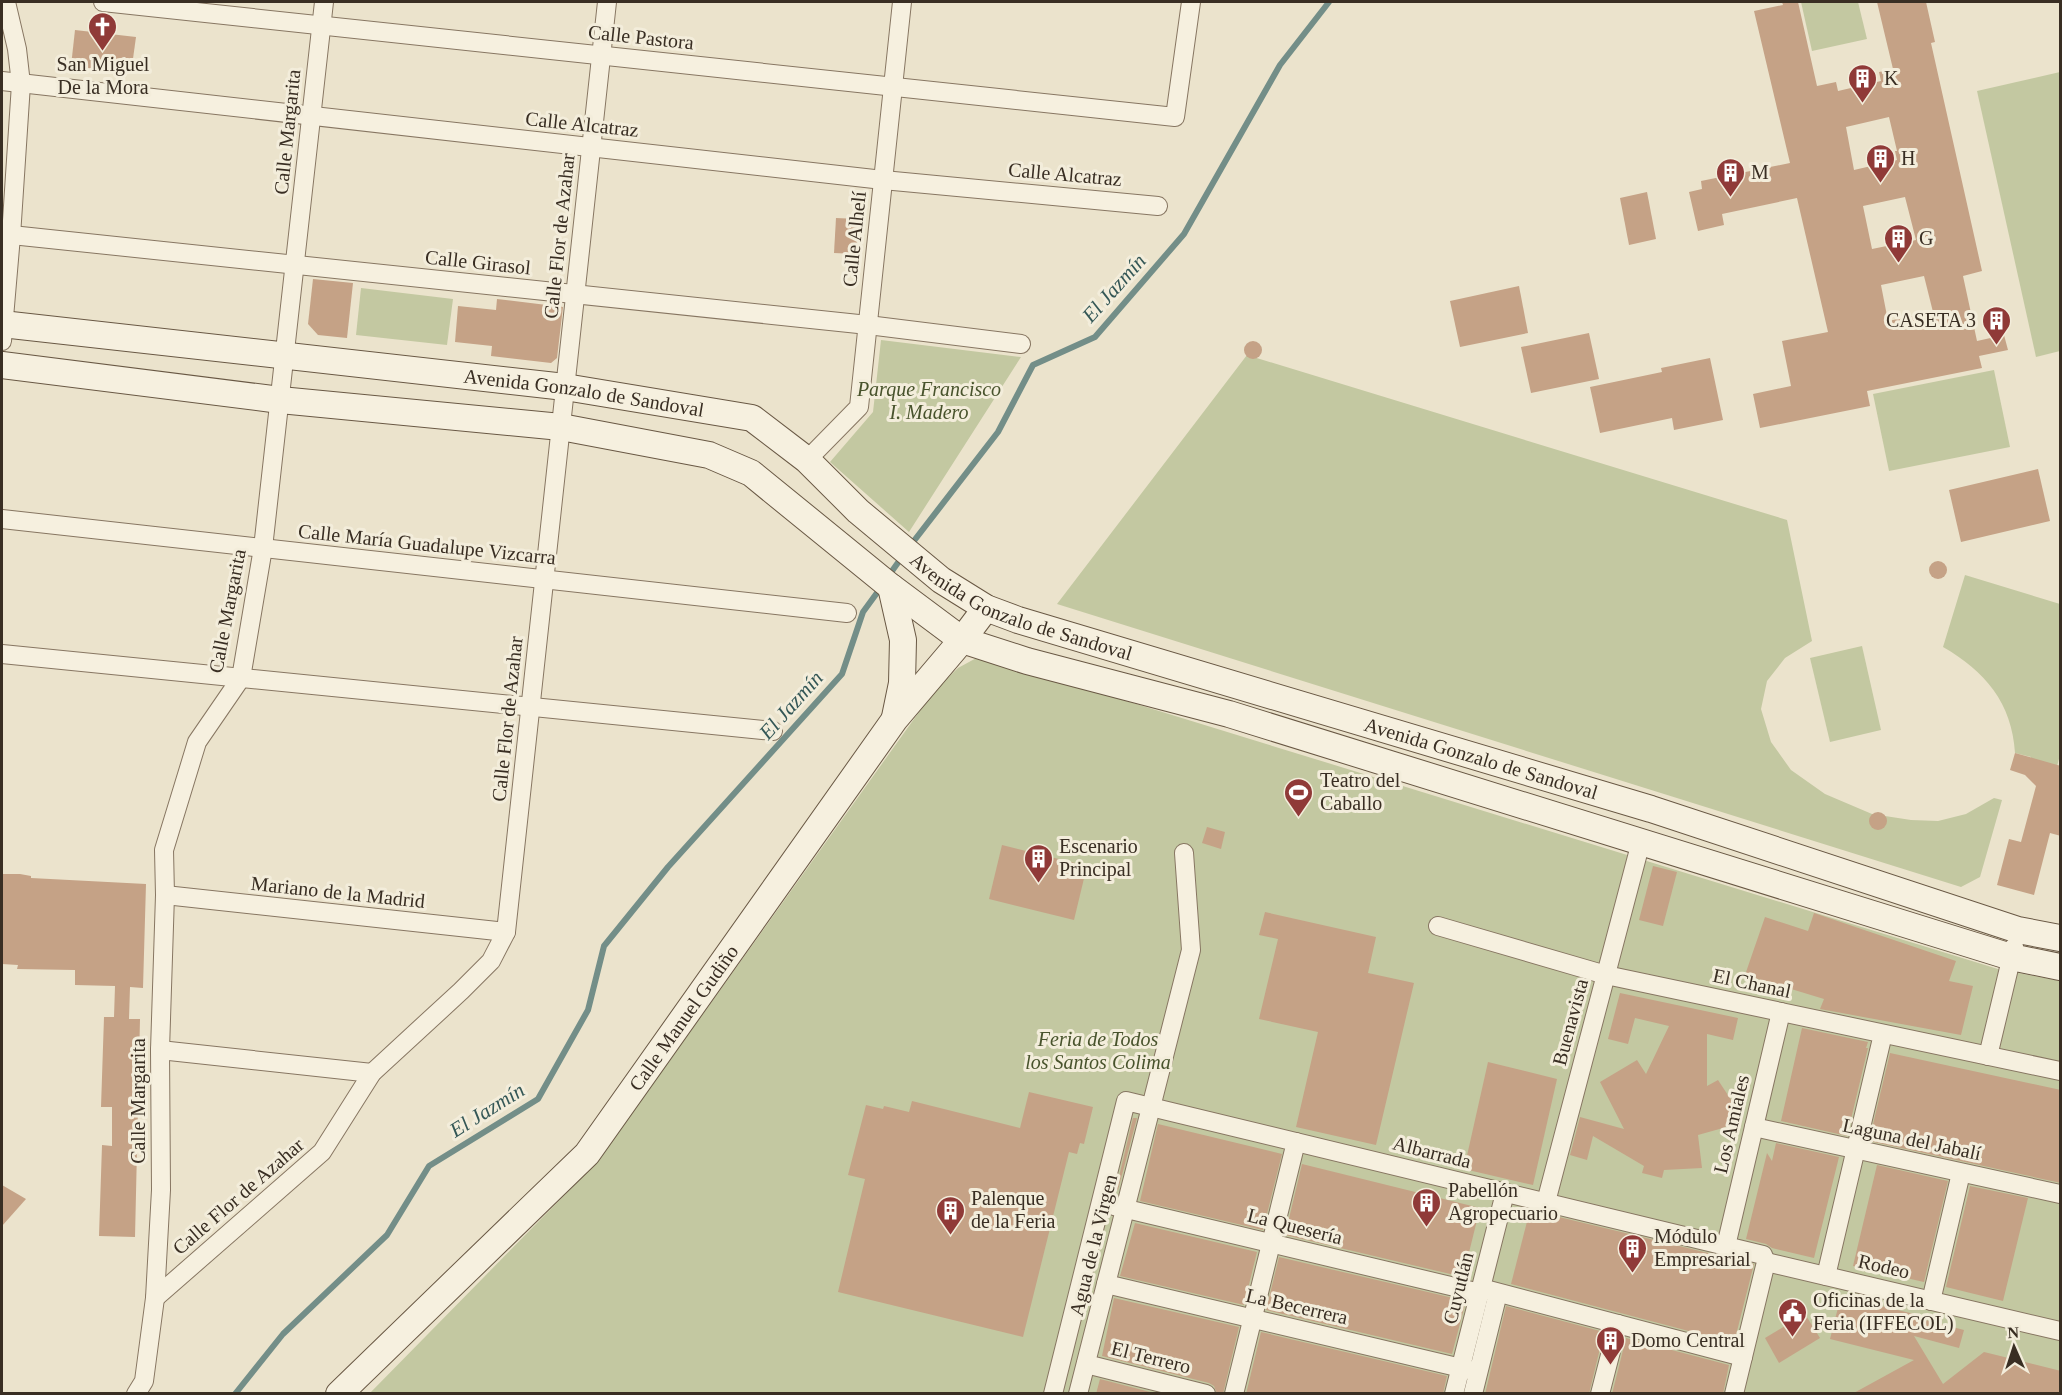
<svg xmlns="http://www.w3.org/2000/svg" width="2062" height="1395" viewBox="0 0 2062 1395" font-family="'Times New Roman',serif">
<rect width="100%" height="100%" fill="#ebe3cc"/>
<g fill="#c3c8a1">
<path d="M 1801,2 L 1858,2 L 1867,39 L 1812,51 Z"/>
<path d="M 2060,72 L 2060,351 L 2036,357 L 1977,91 Z"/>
<path d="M 361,288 L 453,299 L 447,345 L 356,335 Z"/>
<path d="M 881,340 L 1021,357 L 909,532 L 830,462 L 873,412 Z"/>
<path d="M 1247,355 L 1787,520 L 1812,641 L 1785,658 L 1767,681 L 1761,709 L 1771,742 L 1791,770 L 1825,794 L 1872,814 L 1911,820 L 1938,821 L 1966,814 L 1994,798 L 2002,800 L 1980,877 L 1961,887 L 1057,604 Z"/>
<path d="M 1994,370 L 2010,447 L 1889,471 L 1873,394 Z"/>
<path d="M 1965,575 L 2060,604 L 2060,755 L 2056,770 L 2030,763 L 2031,757 L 2015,753 C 2012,703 1985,671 1943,647 Z"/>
<path d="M 1862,646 L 1881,730 L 1830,742 L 1810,658 Z"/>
<path d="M 980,656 L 1998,969 L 2060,981 L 2060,1393 L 369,1394 L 598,1161 L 934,691 L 958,668 Z"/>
</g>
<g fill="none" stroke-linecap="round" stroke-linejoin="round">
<g stroke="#738e88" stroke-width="6">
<path d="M 910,546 L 998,432 L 1033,365 L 1095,337 L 1184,234 L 1280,65 L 1329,2"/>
<path d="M 887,578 L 902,557"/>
<path d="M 235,1394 L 283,1334 L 387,1235 L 429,1166 L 538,1099 L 588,1010 L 604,946 L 668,867 L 842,674 L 863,612 L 882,586"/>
</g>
</g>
<g fill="#c5a286" fill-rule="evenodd">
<path d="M 1782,2 L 1798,2 L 1817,86 L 1836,82 L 1838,91 L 1881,81 L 1879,72 L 1893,69 L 1877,2 L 1926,2 L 1935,42 L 1931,43 L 1982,271 L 1963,276 L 1977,341 L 2004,335 L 2008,350 L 1979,356 L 1982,368 L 1867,391 L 1870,406 L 1760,428 L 1753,394 L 1791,386 L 1782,341 L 1828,332 L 1797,198 L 1722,214 L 1724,225 L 1698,231 L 1689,192 L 1702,189 L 1701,181 L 1790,163 L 1754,11 L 1783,5 ZM 1889,117 L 1897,151 L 1895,151 L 1897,160 L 1854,170 L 1846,127 ZM 1905,197 L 1916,240 L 1872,249 L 1863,206 ZM 1924,276 L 1933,312 L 1888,321 L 1881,285 Z"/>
<path d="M 75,30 L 136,37 L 131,73 L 71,66 Z"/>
<path d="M 1647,192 L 1656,239 L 1629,245 L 1620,198 Z"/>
<path d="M 836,218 L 858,219 L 856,254 L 834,253 Z"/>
<path d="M 313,279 L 353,283 L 347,338 L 318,335 L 308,324 Z"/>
<path d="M 1519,286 L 1528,333 L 1460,347 L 1450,301 Z"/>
<path d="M 497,299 L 563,307 L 557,358 L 551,363 L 491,356 L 492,346 L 455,342 L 458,306 L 496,310 Z"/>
<path d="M 1589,333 L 1599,379 L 1531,393 L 1521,347 Z"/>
<circle cx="1253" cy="350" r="9"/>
<path d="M 1710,358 L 1723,420 L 1674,430 L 1672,418 L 1600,433 L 1590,387 L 1662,372 L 1661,368 Z"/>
<path d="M 2038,469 L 2050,521 L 1961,542 L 1949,490 Z"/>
<circle cx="1938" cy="570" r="9"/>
<path d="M 2015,753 L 2061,766 L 2061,836 L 2050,833 L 2034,895 L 1997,885 L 2009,839 L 2021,842 L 2036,786 L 2025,775 L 2010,770 Z"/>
<circle cx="1878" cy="821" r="9"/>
<path d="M 1207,827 L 1225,832 L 1221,849 L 1202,843 Z"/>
<path d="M 1002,845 L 1087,866 L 1074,920 L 989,899 Z"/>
<path d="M 1653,866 L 1677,872 L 1663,926 L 1639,920 Z"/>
<path d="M 2,874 L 20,874 L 31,876 L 31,878 L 146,884 L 143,988 L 130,987 L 129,1019 L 140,1019 L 135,1237 L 99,1236 L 102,1145 L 112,1146 L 112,1107 L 101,1107 L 104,1017 L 114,1017 L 115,986 L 75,985 L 75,970 L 17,969 L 18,965 L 2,964 Z"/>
<path d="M 1265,912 L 1376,937 L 1368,973 L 1414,983 L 1376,1145 L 1296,1127 L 1318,1032 L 1259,1019 L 1278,939 L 1259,935 Z"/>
<path d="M 1814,913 L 1956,961 L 1949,981 L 1973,986 L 1961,1035 L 1820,1009 L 1824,999 L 1745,975 L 1765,917 L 1808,931 Z"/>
<path d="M 1620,993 L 1738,1018 L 1733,1040 L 1707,1034 L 1707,1086 L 1718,1080 L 1743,1118 L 1723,1128 L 1698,1135 L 1702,1168 L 1664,1170 L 1662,1178 L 1642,1173 L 1644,1166 L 1593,1136 L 1587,1160 L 1570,1155 L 1580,1117 L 1624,1129 L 1600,1082 L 1637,1060 L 1646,1074 L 1669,1026 L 1635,1018 L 1628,1044 L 1608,1039 Z"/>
<path d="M 1802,1028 L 1868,1042 L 1866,1048 L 1868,1048 L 1847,1136 L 1781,1121 Z"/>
<path d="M 1890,1053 L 2061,1090 L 2061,1183 L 1869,1141 Z"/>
<path d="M 1488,1062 L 1557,1079 L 1533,1185 L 1464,1169 Z"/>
<path d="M 1029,1092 L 1093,1107 L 1084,1144 L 1080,1143 L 1077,1154 L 1069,1152 L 1023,1337 L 838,1292 L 865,1179 L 848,1175 L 866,1105 L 883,1109 L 884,1106 L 909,1112 L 912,1101 L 1020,1128 Z"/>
<path d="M 1133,1118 L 1137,1118 L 1118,1190 L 1116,1189 Z"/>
<path d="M 1158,1124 L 1282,1154 L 1263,1230 L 1140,1201 Z"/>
<path d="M 1776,1143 L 1839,1157 L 1814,1258 L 1772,1248 L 1766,1244 L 1746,1239 L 1767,1153 L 1772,1161 Z"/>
<path d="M 1302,1164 L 1480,1208 L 1463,1277 L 1285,1235 Z"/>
<path d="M 1877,1165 L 1948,1181 L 1924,1282 L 1853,1266 Z"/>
<path d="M 2,1185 L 26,1199 L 2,1226 Z"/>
<path d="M 1970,1186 L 2028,1198 L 2003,1301 L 1946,1287 Z"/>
<path d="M 1530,1210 L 1754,1264 L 1734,1343 L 1511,1284 Z"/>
<path d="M 1135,1223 L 1257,1252 L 1244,1305 L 1120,1276 Z"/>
<path d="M 1279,1257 L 1466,1301 L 1452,1354 L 1266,1310 Z"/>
<path d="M 1841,1296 L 1914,1314 L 1914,1317 L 1964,1330 L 1959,1348 L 1914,1336 L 1943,1384 L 1984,1352 L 2061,1371 L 2061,1394 L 1852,1394 L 1914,1360 L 1830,1339 Z"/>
<path d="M 1114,1298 L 1239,1327 L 1223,1394 L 1217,1394 L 1214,1386 L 1209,1383 L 1102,1356 Z"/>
<path d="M 1506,1306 L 1604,1332 L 1589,1394 L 1485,1394 Z"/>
<path d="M 1805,1314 L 1820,1338 L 1779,1363 L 1765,1338 Z"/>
<path d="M 1261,1332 L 1447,1376 L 1443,1394 L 1246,1394 Z"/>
<path d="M 1626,1338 L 1729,1365 L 1723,1394 L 1612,1394 Z"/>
<path d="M 1100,1379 L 1158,1394 L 1096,1394 Z"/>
</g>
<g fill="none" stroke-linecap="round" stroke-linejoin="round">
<defs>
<g id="street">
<path d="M 103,2 L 1175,117 L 1191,2"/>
<path d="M 2,81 L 883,180 L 1158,206"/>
<path d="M 2,234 L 868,325 L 1021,344"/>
<path d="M 2,341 L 11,236 L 21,84 L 17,49 L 6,2"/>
<path d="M 807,460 L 859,407 L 902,2"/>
<path d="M 2,519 L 847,613"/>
<path d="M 2,654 L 773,731"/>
<path d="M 165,895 L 506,932"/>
<path d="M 1438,926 L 1606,975 L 2060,1071"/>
<path d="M 160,1050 L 372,1073"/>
<path d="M 1988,1056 L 2014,947"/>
<path d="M 1754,1127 L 2060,1194"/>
<path d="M 1546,1202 L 1638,853"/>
<path d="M 1114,1206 L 1480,1293"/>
<path d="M 1726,1246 L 1781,1012"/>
<path d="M 1766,1262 L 2060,1331"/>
<path d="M 1826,1276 L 1883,1034"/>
<path d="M 1106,1284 L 1478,1372"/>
<path d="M 1481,1288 L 1743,1357"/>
<path d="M 155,1298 L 322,1152 L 372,1073 L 461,991 L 491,961 L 506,932 L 607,2"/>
<path d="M 1931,1301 L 1961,1173"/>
<path d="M 1086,1364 L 1206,1394"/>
<path d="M 136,1394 L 144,1381 L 155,1298 L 161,1190 L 160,1050 L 165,895 L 164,850 L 197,742 L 241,678 L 263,548 L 324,2"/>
<path d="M 1053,1394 L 1126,1101 L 1763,1255 L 1766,1262 L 1734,1394"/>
<path d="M 1078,1394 L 1191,950 L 1184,853"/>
<path d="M 1234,1394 L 1296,1142"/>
<path d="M 1454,1394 L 1505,1193"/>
<path d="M 1473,1394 L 1498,1293"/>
<path d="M 1600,1394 L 1618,1324"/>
</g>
<g id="secondary">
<path id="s1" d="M 2,324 L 565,387 L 752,418 L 807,460 L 858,511 L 941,580 L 986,608 L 1018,620 L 1651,809 L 2018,930 L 2060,938"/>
<path d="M 2,365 L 280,400 L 561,427 L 709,455 L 751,473 L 891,587 L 962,640 L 1027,661 L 1229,714 L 2011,957 L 2060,967"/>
<path d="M 891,587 L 903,640 L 902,683 L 895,717"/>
<path id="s2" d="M 339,1394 L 587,1154 L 895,719 L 962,640 L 986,608"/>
</g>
</defs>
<use href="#street" stroke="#877662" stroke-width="20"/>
<use href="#secondary" stroke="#695844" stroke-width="28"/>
<use href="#street" stroke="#f6f0df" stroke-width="18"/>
<use href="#secondary" stroke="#f6f0df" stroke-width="26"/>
</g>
<defs>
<symbol id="church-pin" viewBox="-11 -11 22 30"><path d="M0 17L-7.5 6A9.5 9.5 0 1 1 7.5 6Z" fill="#903a38" stroke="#f3eddb"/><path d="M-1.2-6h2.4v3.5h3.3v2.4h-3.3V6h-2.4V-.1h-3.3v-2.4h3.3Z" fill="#fff"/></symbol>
<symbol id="building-pin" viewBox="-11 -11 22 30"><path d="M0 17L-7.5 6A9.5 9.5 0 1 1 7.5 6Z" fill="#903a38" stroke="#f3eddb"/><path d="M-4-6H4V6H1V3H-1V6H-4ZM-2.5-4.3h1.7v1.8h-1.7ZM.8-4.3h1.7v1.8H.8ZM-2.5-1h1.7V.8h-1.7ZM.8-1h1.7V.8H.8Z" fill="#fff"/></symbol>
<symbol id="stadium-pin" viewBox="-11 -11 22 30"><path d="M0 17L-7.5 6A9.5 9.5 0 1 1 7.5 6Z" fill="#903a38" stroke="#f3eddb"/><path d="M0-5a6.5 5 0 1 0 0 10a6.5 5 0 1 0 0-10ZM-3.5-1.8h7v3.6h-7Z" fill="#fff"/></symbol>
<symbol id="civic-pin" viewBox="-11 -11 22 30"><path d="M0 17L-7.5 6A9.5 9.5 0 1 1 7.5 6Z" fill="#903a38" stroke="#f3eddb"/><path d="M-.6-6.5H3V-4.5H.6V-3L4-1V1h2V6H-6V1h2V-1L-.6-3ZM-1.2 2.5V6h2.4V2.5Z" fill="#fff"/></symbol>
</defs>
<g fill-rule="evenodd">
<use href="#church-pin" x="86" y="10" width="33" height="45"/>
<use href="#building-pin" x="1846" y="62" width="33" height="45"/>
<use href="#building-pin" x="1864" y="142" width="33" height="45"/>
<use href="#building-pin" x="1714" y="156" width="33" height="45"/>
<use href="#building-pin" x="1882" y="222" width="33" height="45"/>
<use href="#building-pin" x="1980" y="304" width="33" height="45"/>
<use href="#stadium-pin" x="1282" y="776" width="33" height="45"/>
<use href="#building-pin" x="1022" y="842" width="33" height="45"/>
<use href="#building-pin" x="1410" y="1186" width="33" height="45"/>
<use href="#building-pin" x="934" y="1194" width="33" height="45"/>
<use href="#building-pin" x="1616" y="1232" width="33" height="45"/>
<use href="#civic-pin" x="1776" y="1296" width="33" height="45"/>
<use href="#building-pin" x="1594" y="1324" width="33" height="45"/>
</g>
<g text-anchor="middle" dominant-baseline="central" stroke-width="6" stroke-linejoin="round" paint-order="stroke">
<g font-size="20" fill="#392e23" stroke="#f3eddb">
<text transform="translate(641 37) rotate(6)">Calle Pastora</text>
<text transform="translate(582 124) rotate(6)">Calle Alcatraz</text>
<text transform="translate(287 132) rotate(-84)">Calle Margarita</text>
<text transform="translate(1065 174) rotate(5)">Calle Alcatraz</text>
<text transform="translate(559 236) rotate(-84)">Calle Flor de Azahar</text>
<text transform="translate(854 239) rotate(-84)">Calle Alhelí</text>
<text transform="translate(478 262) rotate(6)">Calle Girasol</text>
<text stroke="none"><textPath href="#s1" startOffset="586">Avenida Gonzalo de Sandoval</textPath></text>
<text transform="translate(427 544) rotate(6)">Calle María Guadalupe Vizcarra</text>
<text stroke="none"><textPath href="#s1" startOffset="1090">Avenida Gonzalo de Sandoval</textPath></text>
<text transform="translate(227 611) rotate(-79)">Calle Margarita</text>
<text transform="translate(507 719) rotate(-84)">Calle Flor de Azahar</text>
<text stroke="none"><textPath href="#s1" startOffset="1576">Avenida Gonzalo de Sandoval</textPath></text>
<text transform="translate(338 892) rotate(6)">Mariano de la Madrid</text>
<text transform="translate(1752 983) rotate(12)">El Chanal</text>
<text stroke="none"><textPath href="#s2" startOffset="512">Calle Manuel Gudiño</textPath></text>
<text transform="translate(1570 1022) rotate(-75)">Buenavista</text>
<text transform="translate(138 1101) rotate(-90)">Calle Margarita</text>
<text transform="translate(1731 1124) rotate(-77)">Los Amiales</text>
<text transform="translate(1912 1139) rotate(12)">Laguna del Jabalí</text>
<text transform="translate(1432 1152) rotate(14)">Albarrada</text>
<text transform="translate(238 1196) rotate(-41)">Calle Flor de Azahar</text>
<text transform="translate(1295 1226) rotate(14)">La Quesería</text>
<text transform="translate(1093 1245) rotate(-76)">Agua de la Virgen</text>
<text transform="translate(1884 1266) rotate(13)">Rodeo</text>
<text transform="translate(1458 1288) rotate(-76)">Cuyutlán</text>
<text transform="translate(1297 1306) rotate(13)">La Becerrera</text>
<text transform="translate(1151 1357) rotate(14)">El Terrero</text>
</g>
<g font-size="20" fill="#392e23" stroke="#f3eddb" text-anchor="start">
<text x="103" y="64" text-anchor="middle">San Miguel<tspan x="103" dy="23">De la Mora</tspan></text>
<text x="1884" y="78">K</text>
<text x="1901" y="158">H</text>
<text x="1751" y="172">M</text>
<text x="1919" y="238">G</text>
<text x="1976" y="320" text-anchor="end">CASETA 3</text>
<text x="1320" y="780">Teatro del<tspan x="1320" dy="23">Caballo</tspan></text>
<text x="1059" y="846">Escenario<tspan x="1059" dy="23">Principal</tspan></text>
<text x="1448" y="1190">Pabellón<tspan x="1448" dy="23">Agropecuario</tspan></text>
<text x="971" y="1198">Palenque<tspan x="971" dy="23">de la Feria</tspan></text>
<text x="1654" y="1236">Módulo<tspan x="1654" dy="23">Empresarial</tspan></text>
<text x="1813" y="1300">Oficinas de la<tspan x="1813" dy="23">Feria (IFFECOL)</tspan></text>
<text x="1631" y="1340">Domo Central</text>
</g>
<g font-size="20" font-style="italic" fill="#48532c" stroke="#f3eddb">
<text x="929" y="389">Parque Francisco<tspan x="929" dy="23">I. Madero</tspan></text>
<text x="1098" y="1039">Feria de Todos<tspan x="1098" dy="23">los Santos Colima</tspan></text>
</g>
<g font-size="21" font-style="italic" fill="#345756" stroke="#f3eddb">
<text transform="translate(1114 288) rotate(-48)">El Jazmín</text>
<text transform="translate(791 705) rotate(-48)">El Jazmín</text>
<text transform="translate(487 1110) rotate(-32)">El Jazmín</text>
</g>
</g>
<rect width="2062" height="1395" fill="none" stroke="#392e23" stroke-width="6"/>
<g transform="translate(2014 1347) rotate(357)" stroke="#f3eddb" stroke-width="4.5" paint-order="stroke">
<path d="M0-4.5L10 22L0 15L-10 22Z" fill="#392e23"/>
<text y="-9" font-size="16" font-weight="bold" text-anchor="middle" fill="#392e23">N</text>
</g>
</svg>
